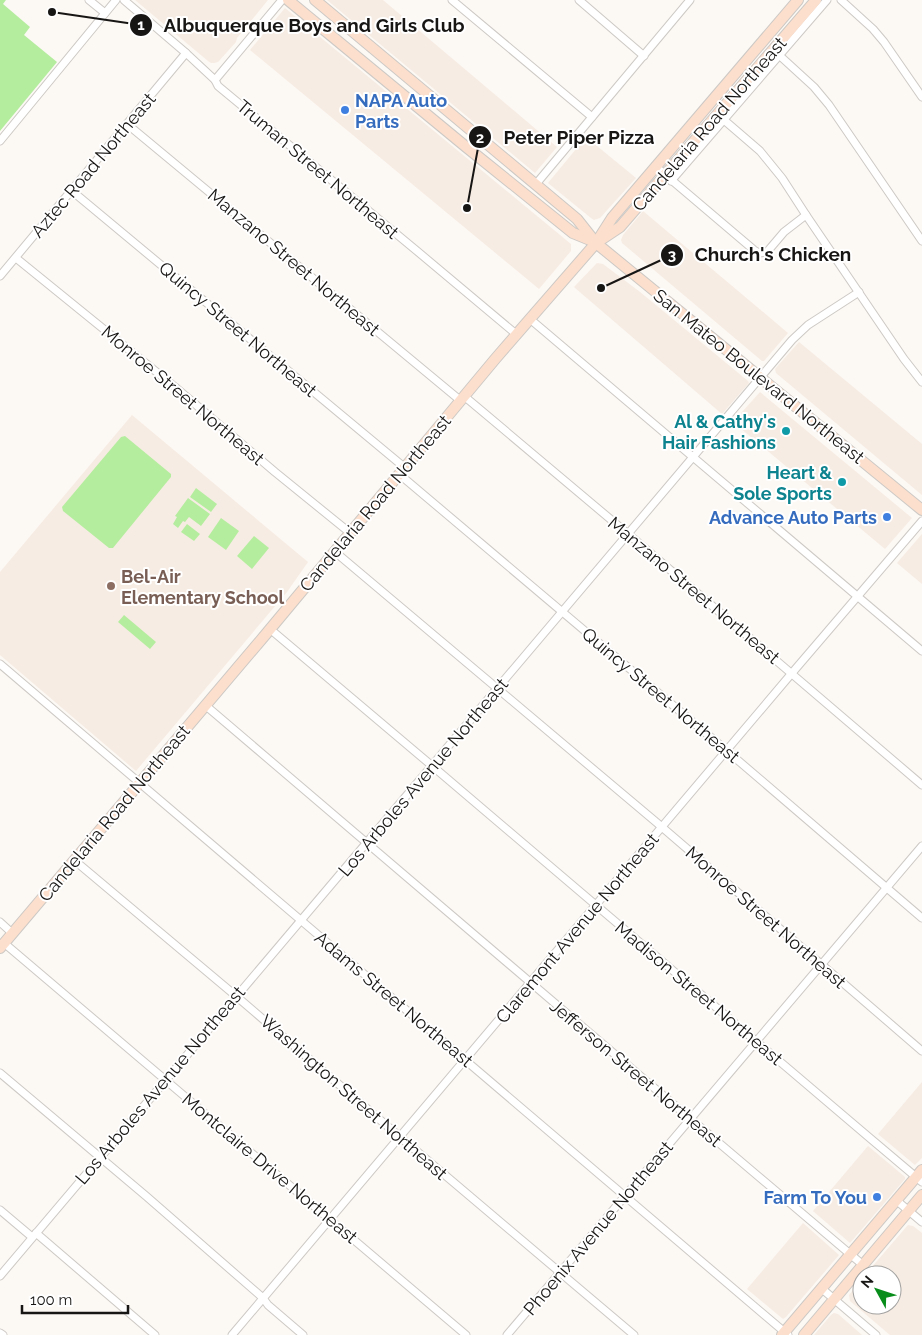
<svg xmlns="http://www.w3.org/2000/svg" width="922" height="1335" viewBox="0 0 922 1335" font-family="Raleway,sans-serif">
<rect width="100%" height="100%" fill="#fcf8f4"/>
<g fill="#f7ece3">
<path d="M 135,0 L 268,0 L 237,38 L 236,42 L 218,62 L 214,63 L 211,63 L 208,61 Z"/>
<path d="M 327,0 L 383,0 L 557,147 L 535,173 Z"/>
<path d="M 285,8 L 571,244 L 571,251 L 539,289 L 250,50 Z"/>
<path d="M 586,137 L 636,178 L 600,218 L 594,220 L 591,218 L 548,183 Z"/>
<path d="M 643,211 L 788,333 L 764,361 L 762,361 L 622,243 L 621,240 L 623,235 Z"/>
<path d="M 597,263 L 603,264 L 640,292 L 748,381 L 749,383 L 722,414 L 574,287 Z"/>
<path d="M 799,342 L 922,444 L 922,495 L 776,373 L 775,369 Z"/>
<path d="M 760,392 L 912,518 L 885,549 L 733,422 Z"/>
<path d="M 132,415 L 308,562 L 287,592 L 136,771 L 0,655 L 0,572 Z"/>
<path d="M 922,534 L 922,584 L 897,563 Z"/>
<path d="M 922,1082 L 922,1158 L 915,1165 L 878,1134 Z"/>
<path d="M 868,1146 L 905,1177 L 905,1179 L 850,1243 L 813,1211 Z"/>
<path d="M 803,1223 L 839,1255 L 786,1317 L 783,1319 L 747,1289 Z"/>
<path d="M 908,1225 L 913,1226 L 922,1233 L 922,1335 L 890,1335 L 850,1301 L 849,1295 L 862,1279 L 862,1305 L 892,1305 L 892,1275 L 865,1275 Z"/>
<path d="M 834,1313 L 838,1314 L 862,1335 L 814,1335 L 831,1315 Z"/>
</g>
<g fill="#b5ed9f">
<path d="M 0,0 L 6,0 L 3,4 L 30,27 L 24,35 L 57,62 L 0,131 Z"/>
<path d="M 125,436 L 171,474 L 171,477 L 113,548 L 109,548 L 63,511 L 62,507 L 121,437 Z"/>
<path d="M 196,488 L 217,504 L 211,512 L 190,497 Z"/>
<path d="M 188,498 L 210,514 L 201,526 L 189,517 L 185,522 L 183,521 L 178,528 L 173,524 L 177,517 L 175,516 Z"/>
<path d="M 221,518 L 239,531 L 226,550 L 208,537 Z"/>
<path d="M 187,524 L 200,534 L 194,541 L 181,532 Z"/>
<path d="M 254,536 L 269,548 L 252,569 L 237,556 Z"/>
<path d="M 124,615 L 156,642 L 150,649 L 118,622 Z"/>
</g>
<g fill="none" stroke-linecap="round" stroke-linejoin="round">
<defs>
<g id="minor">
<path d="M 89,0 L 105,13"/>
<path d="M 124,0 L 186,53 L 215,80 L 218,86 L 417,251 L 516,334"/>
<path d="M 452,0 L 592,117"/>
<path d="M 579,0 L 644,56"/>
<path d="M 841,0 L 873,29 L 884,42 L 922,97"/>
<path d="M 779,55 L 814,87 L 829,105 L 922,241"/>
<path d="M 215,80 L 282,0"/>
<path d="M 724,120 L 760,151 L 782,178 L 806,215 L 904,359 L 922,382"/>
<path d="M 127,124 L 461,401"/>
<path d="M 0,141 L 116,0"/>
<path d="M 655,166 L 754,250 L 759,253 L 767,252 L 784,232 L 806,215"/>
<path d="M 671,181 L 827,0"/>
<path d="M 536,184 L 690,0"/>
<path d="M 72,191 L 404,467"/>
<path d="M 16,258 L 175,387 L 275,472 L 349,532"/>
<path d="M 0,276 L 186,53"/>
<path d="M 530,319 L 922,651"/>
<path d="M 464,396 L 634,539 L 922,785"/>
<path d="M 399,474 L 720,745 L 922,918"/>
<path d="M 334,551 L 656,822 L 922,1051"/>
<path d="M 270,629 L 437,770 L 871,1139 L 922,1182"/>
<path d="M 0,664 L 788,1335"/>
<path d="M 205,705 L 686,1115 L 863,1265"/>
<path d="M 74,860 L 236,996 L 400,1137 L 634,1335"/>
<path d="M 0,922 L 12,933"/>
<path d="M 4,943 L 466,1335"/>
<path d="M 0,1073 L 146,1196 L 263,1298 L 268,1305 L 303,1335"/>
<path d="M 896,1200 L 922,1222"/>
<path d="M 0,1210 L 32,1237"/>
<path d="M 36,1233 L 155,1335"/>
<path d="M 0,1276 C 263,963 529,653 792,340 L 808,325 L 859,292"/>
<path d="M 821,1288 L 876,1335"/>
<path d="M 0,1333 L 3,1335"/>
<path d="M 232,1335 L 792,673 L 922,521"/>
<path d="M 507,1335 L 922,846"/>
</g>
<g id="secondary">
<path d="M 288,0 L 465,146 L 573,233 L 595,242"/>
<path d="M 315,0 L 577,219 L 596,243 L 922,510"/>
<path d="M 599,241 L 620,227 L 816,0"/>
<path d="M 0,948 L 266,634 L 496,358 L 596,243 L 612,218 L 798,0"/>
<path d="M 782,1335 L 922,1170"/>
<path d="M 804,1335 L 922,1195"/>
</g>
</defs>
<use href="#minor" stroke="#cdc9c5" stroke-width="9"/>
<use href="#secondary" stroke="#cdc9c5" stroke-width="12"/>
<use href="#minor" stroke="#fff" stroke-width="7"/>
<use href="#secondary" stroke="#fddfcd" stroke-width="10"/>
</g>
<g fill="#3f7fe0" stroke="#fff" stroke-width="2">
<circle cx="345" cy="110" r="5"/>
<circle cx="887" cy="517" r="5"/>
<circle cx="877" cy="1197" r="5"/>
</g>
<g fill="#0f9aa8" stroke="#fff" stroke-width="2">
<circle cx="786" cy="431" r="5"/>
<circle cx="842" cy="482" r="5"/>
</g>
<circle fill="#8d6e63" stroke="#fff" stroke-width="2" cx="111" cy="586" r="5"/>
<g text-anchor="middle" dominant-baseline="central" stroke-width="4" stroke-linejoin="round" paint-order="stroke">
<g font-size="18" font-weight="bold" fill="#366cbe" stroke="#fff" text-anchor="end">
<text x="355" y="100" text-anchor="start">NAPA Auto<tspan x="355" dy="21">Parts</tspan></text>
<text x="877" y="517">Advance Auto Parts</text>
<text x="867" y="1197">Farm To You</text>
</g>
<g font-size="18" fill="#181615" stroke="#fff">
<text transform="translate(709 124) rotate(-49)">Candelaria Road Northeast</text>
<text transform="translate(93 165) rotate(-50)">Aztec Road Northeast</text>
<text transform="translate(318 169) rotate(40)">Truman Street Northeast</text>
<text transform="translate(294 262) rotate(40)">Manzano Street Northeast</text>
<text transform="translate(238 329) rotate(40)">Quincy Street Northeast</text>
<text transform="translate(759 376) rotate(39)">San Mateo Boulevard Northeast</text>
<text transform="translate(183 395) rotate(40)">Monroe Street Northeast</text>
<text transform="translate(375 503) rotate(-50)">Candelaria Road Northeast</text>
<text transform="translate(694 590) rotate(40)">Manzano Street Northeast</text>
<text transform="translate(661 695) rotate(40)">Quincy Street Northeast</text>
<text transform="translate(423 777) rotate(-50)">Los Arboles Avenue Northeast</text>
<text transform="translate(114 813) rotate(-50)">Candelaria Road Northeast</text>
<text transform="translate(766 917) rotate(41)">Monroe Street Northeast</text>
<text transform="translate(577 928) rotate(-50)">Claremont Avenue Northeast</text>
<text transform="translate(699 993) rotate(40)">Madison Street Northeast</text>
<text transform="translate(394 999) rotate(40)">Adams Street Northeast</text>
<text transform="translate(636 1073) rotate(40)">Jefferson Street Northeast</text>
<text transform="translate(160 1085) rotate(-50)">Los Arboles Avenue Northeast</text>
<text transform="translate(354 1097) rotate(41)">Washington Street Northeast</text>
<text transform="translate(270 1168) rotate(40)">Montclaire Drive Northeast</text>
<text transform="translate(598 1228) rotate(-50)">Phoenix Avenue Northeast</text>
</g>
<g font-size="18" font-weight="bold" fill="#0d838f" stroke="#fff" text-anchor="end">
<text x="776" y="421">Al &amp; Cathy's<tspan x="776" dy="21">Hair Fashions</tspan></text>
<text x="832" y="472">Heart &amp;<tspan x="832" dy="21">Sole Sports</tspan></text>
</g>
<g font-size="18" font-weight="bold" fill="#785e54" stroke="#fff" text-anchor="start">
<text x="121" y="576">Bel-Air<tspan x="121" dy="21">Elementary School</tspan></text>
</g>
</g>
<path fill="none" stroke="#181615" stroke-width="2" d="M52 12L141 25M467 208L480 137M601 288L672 255"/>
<g fill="#181615" stroke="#fff" stroke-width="2">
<circle cx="52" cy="12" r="5"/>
<circle cx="467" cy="208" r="5"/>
<circle cx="601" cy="288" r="5"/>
<circle cx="141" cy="25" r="12"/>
<circle cx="480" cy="137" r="12"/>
<circle cx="672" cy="255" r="12"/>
</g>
<g font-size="15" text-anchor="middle" font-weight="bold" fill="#fff">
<text x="141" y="30">1</text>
<text x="480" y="143">2</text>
<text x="672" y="260">3</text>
</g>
<g font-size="19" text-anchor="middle" font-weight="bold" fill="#181615" stroke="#fff" stroke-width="4" stroke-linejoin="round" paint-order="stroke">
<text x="314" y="32">Albuquerque Boys and Girls Club</text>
<text x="579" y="144">Peter Piper Pizza</text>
<text x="773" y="261">Church's Chicken</text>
</g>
<g transform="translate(877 1290) rotate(310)"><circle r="24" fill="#ffffff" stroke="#a3a2a1"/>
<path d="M0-4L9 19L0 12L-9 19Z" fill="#088d1b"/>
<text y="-8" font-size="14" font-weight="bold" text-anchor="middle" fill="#181615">N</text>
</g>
<path d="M22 1305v8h106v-8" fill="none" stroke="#181615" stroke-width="2.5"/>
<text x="30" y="1305" font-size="15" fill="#181615" stroke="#ffffff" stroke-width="4" paint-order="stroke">100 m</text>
</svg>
